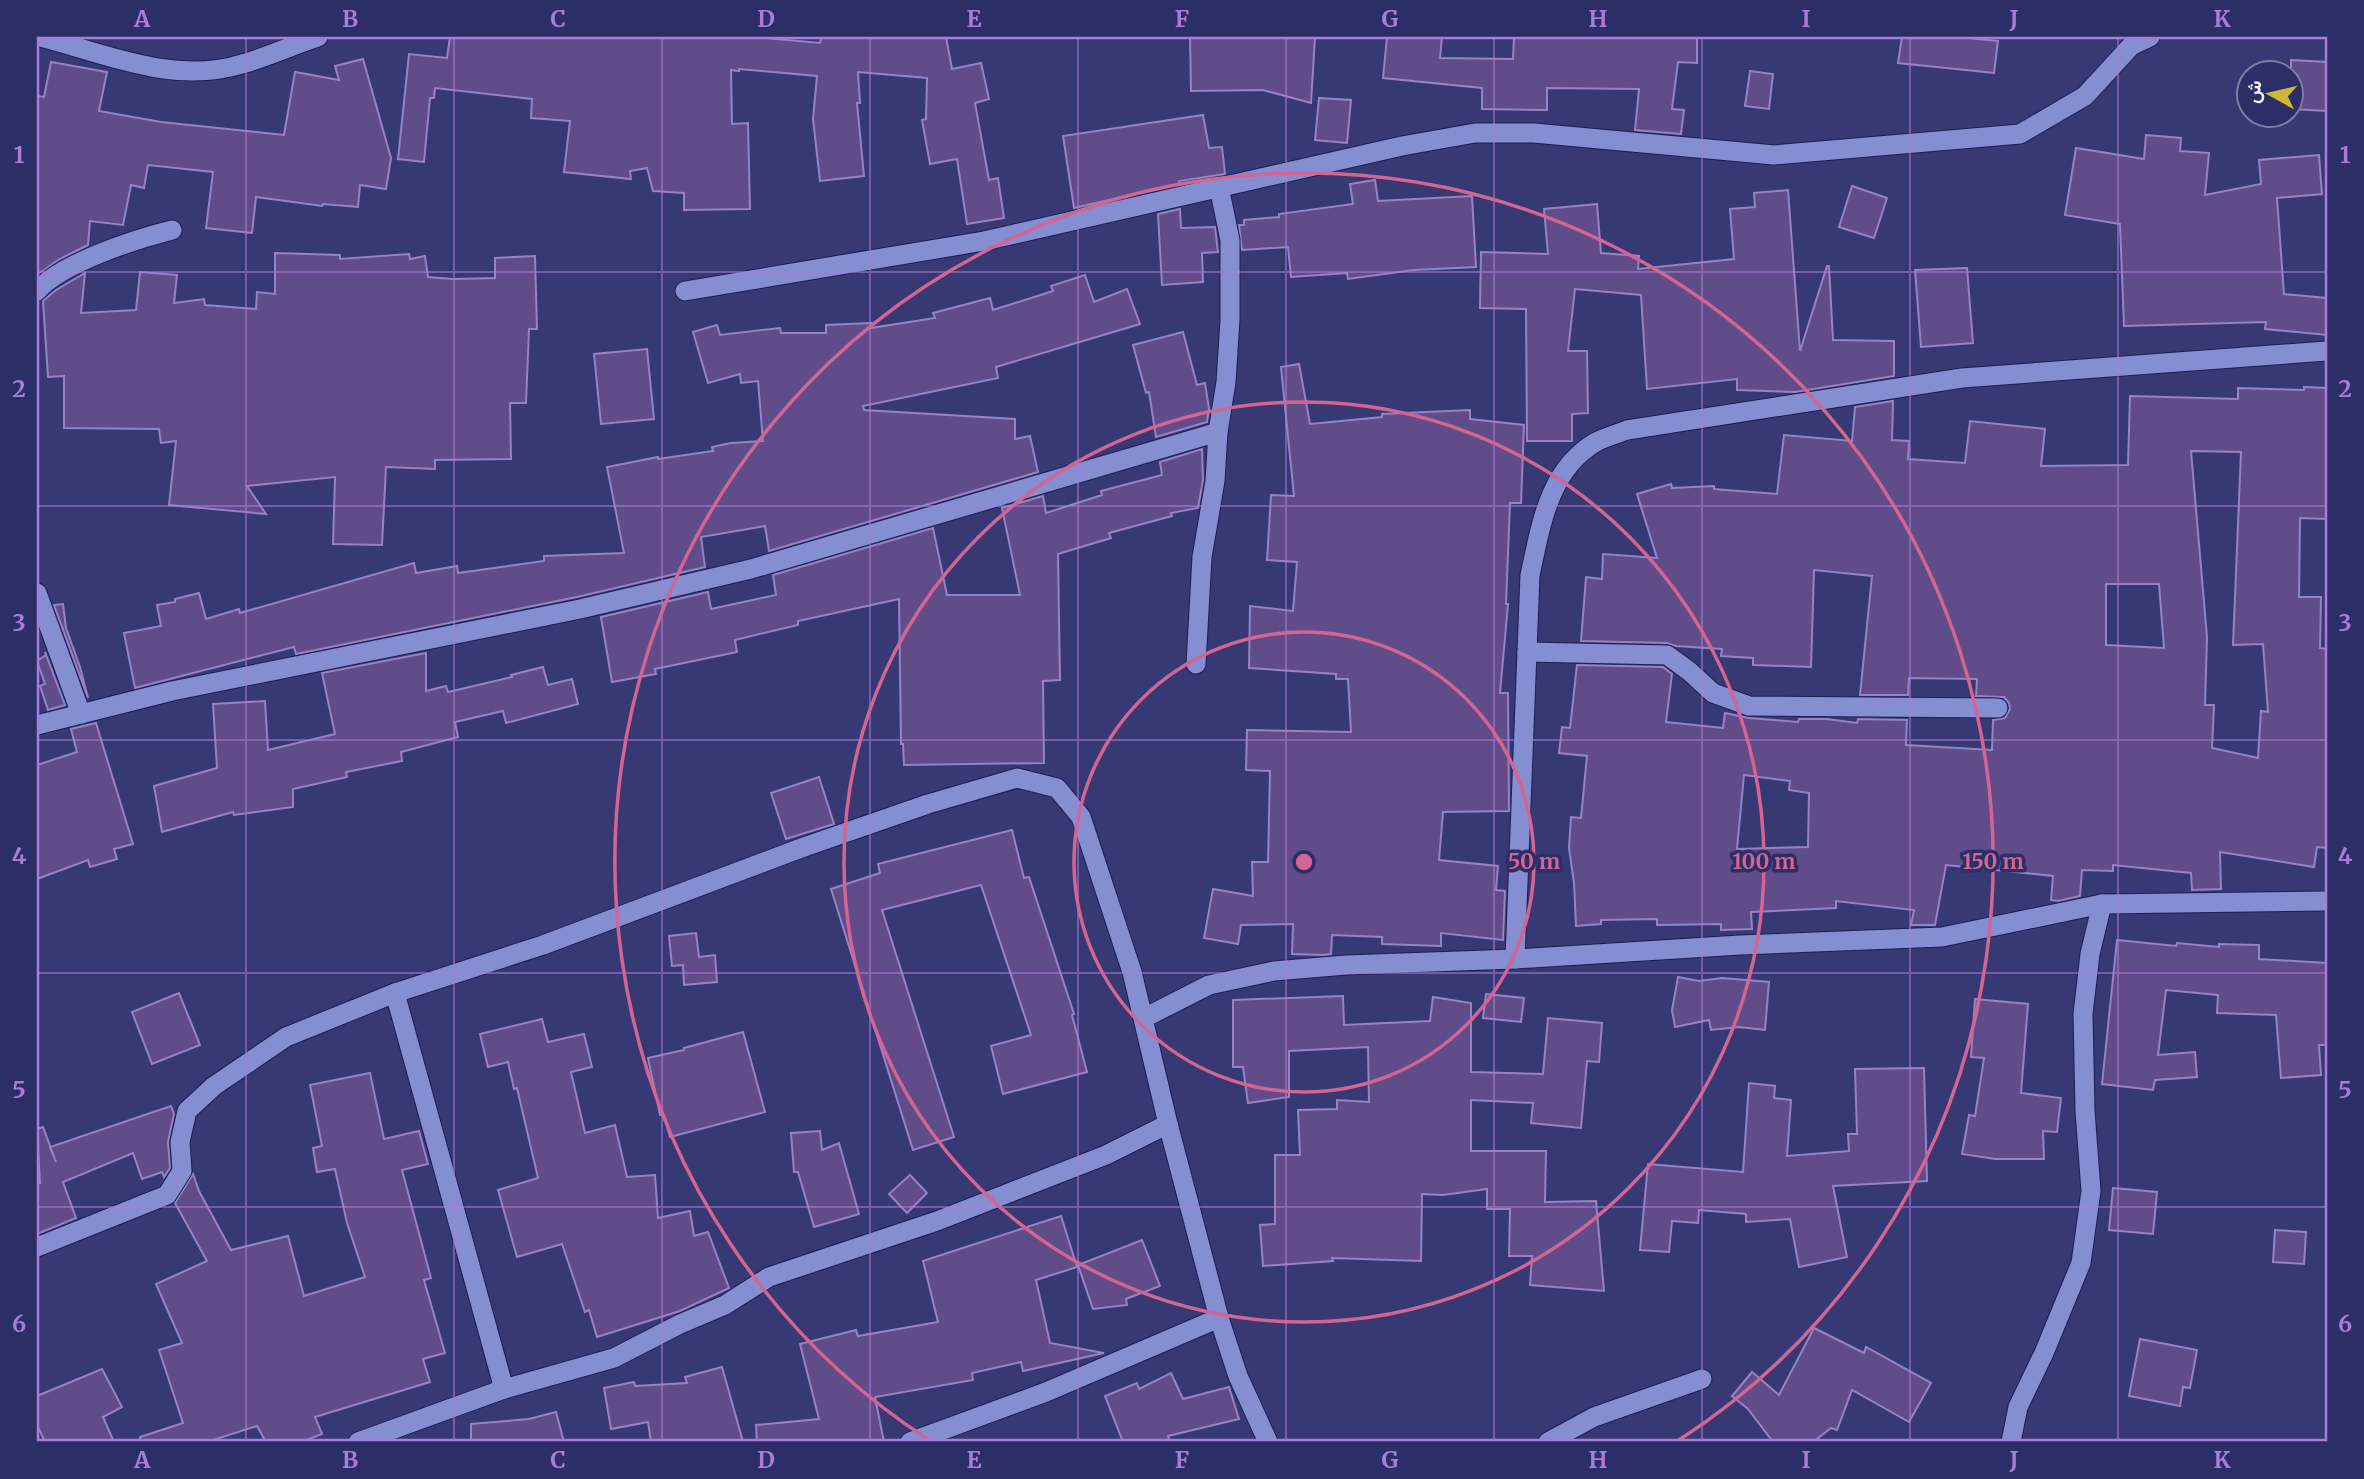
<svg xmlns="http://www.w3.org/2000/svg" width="2364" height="1479" viewBox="0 0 2364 1479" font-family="Merriweather,Vazirmatn,serif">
<rect width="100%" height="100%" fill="#363974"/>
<g fill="#604c89" stroke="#9782c5" stroke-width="2" fill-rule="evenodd">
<path d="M 450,37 L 753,37 L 820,43 L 821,37 L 946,37 L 952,69 L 981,63 L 989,99 L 975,103 L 989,180 L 998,178 L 1004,218 L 967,224 L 957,159 L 930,164 L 922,120 L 926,119 L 927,78 L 858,72 L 860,103 L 857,103 L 864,176 L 820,181 L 813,119 L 817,76 L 739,69 L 739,71 L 731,70 L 732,124 L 748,123 L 750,209 L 684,210 L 684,193 L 653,191 L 647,168 L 630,171 L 631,179 L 564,172 L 570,121 L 531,118 L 532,99 L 435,88 L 434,98 L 430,98 L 424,162 L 398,159 L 409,54 L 447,58 Z"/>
<path d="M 1190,37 L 1315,37 L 1311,103 L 1263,90 L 1191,91 Z"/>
<path d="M 1387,37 L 1442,37 L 1440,58 L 1513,59 L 1514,37 L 1697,37 L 1697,63 L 1678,62 L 1672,109 L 1684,110 L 1681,134 L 1635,130 L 1639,89 L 1547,88 L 1547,110 L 1482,109 L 1482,88 L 1383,78 Z"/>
<path d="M 1902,37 L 1958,37 L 1998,41 L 1994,73 L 1898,63 Z"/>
<path d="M 363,59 L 391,158 L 386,189 L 360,185 L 358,207 L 323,204 L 322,206 L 256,197 L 252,233 L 206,228 L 213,172 L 148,165 L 144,188 L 131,185 L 123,225 L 90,221 L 88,245 L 58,260 L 37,275 L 37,96 L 44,97 L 51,62 L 107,72 L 99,111 L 161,122 L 284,135 L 295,72 L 339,80 L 335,66 Z"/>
<path d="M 2291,60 L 2327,62 L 2327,111 L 2291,109 Z"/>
<path d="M 1750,71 L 1773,74 L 1769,109 L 1745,106 Z"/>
<path d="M 1319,98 L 1351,100 L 1347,143 L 1315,140 Z"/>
<path d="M 1203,115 L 1209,148 L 1222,147 L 1225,174 L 1179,181 L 1179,184 L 1074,208 L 1063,136 Z"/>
<path d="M 2146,135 L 2181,138 L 2180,151 L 2209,153 L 2205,195 L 2261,184 L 2259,160 L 2319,155 L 2322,194 L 2277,198 L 2284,294 L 2327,298 L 2327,335 L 2265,329 L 2266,322 L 2124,326 L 2120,224 L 2065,215 L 2076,148 L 2144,159 Z"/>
<path d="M 1375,180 L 1378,201 L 1472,196 L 1476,267 L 1414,270 L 1348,279 L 1347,273 L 1291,277 L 1288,247 L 1242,250 L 1239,225 L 1244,225 L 1244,220 L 1279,217 L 1279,214 L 1353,204 L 1350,184 Z"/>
<path d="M 1852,186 L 1887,198 L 1874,238 L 1839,227 Z"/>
<path d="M 1788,190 L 1800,351 L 1827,266 L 1829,266 L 1833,340 L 1894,341 L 1894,376 L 1795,392 L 1737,390 L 1737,379 L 1647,389 L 1641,295 L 1575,289 L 1568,351 L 1587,351 L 1588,413 L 1572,414 L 1572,441 L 1527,441 L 1526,309 L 1480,308 L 1481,252 L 1548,254 L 1544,209 L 1597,204 L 1601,253 L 1639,256 L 1638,269 L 1734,259 L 1730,209 L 1755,207 L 1754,193 Z"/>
<path d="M 1180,209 L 1181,228 L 1215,227 L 1218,252 L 1202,253 L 1203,282 L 1162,285 L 1158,214 Z"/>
<path d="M 275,253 L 340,255 L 340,259 L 409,254 L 410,259 L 425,256 L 428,277 L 453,279 L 495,278 L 495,258 L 535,256 L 537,329 L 529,329 L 526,403 L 510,403 L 511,459 L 435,460 L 435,469 L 386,467 L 382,545 L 333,544 L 335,477 L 247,486 L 266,514 L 169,505 L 176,441 L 161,443 L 159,429 L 64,428 L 64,376 L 48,377 L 43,301 L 56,290 L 85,273 L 81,313 L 136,310 L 140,272 L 177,275 L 174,303 L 204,299 L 205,305 L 256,309 L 257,292 L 275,294 Z"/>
<path d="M 1967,268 L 1973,343 L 1921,347 L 1915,270 Z"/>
<path d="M 1085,275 L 1094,302 L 1127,289 L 1140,324 L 996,367 L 998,378 L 863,406 L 864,410 L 1015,419 L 1015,439 L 1030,436 L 1038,472 L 769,551 L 765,526 L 701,537 L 705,567 L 577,597 L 296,654 L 294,647 L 135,688 L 124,633 L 161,626 L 157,605 L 175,602 L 175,599 L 199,593 L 206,619 L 239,609 L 240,613 L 414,563 L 416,573 L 457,566 L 458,573 L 544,561 L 544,556 L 624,553 L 607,467 L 658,457 L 658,459 L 713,451 L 712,447 L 731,443 L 763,441 L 758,381 L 741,383 L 740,374 L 708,383 L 693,332 L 717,325 L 720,335 L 780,328 L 781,333 L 826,333 L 826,325 L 871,323 L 871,328 L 935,318 L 933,313 L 990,298 L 993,310 L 1053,291 L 1051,286 Z"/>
<path d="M 1183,332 L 1197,385 L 1205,383 L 1209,409 L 1207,422 L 1156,437 L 1149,392 L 1146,393 L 1133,345 Z"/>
<path d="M 647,349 L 654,419 L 601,424 L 594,354 Z"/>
<path d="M 1299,364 L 1310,424 L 1382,417 L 1382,414 L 1470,410 L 1470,419 L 1524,425 L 1521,503 L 1510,503 L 1506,604 L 1508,604 L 1500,693 L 1508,693 L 1509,811 L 1443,812 L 1439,860 L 1498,866 L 1496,890 L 1505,891 L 1503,940 L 1441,933 L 1441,946 L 1382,944 L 1382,937 L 1332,935 L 1331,954 L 1323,955 L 1292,954 L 1293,924 L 1241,925 L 1238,944 L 1204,938 L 1213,889 L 1253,896 L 1252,862 L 1268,862 L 1270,771 L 1246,770 L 1247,730 L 1351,732 L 1348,679 L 1336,679 L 1336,674 L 1249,668 L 1250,606 L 1293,611 L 1297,562 L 1267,560 L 1271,495 L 1294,496 L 1281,367 Z"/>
<path d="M 2304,387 L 2327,388 L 2327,519 L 2300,518 L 2299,597 L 2321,597 L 2320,648 L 2327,649 L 2327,848 L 2317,847 L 2314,867 L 2220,852 L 2221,889 L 2192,890 L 2191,873 L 2113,865 L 2113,871 L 2082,870 L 2080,896 L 2058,901 L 2051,900 L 2053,876 L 1946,865 L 1935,925 L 1911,925 L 1914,910 L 1836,901 L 1836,908 L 1751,912 L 1752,929 L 1721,930 L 1721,924 L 1657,925 L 1657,919 L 1601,920 L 1601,924 L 1576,926 L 1574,883 L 1569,848 L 1571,817 L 1581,818 L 1587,756 L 1559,753 L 1562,727 L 1570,728 L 1577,665 L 1663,667 L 1672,674 L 1666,722 L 1723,728 L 1725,713 L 1749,718 L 1798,722 L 1799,719 L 1827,719 L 1857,723 L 1858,719 L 1907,720 L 1906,745 L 1992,750 L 1993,720 L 2005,718 L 2010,709 L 2009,703 L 2004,697 L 1976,696 L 1977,679 L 1909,678 L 1908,695 L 1860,695 L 1872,576 L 1814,570 L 1811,667 L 1753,665 L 1753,658 L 1721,656 L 1722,649 L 1676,646 L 1667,643 L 1581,641 L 1586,577 L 1602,579 L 1603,554 L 1657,558 L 1637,494 L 1671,484 L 1672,488 L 1714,486 L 1714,489 L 1777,494 L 1784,435 L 1852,441 L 1855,407 L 1893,401 L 1892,440 L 1909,441 L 1908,459 L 1965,463 L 1970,421 L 2045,429 L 2041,466 L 2128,465 L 2130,396 L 2238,399 L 2238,388 L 2304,390 ZM 2191,451 L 2241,452 L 2233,645 L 2263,644 L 2268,712 L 2261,711 L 2258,758 L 2212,748 L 2214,705 L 2205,705 L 2207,637 ZM 2106,584 L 2159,584 L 2164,648 L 2106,645 ZM 1744,775 L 1790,781 L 1789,790 L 1809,793 L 1808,847 L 1737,849 Z"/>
<path d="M 1202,449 L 1203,480 L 1198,508 L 1171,513 L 1172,516 L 1109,533 L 1111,538 L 1058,554 L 1060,680 L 1043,681 L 1044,763 L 904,765 L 903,744 L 901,744 L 899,599 L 798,621 L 798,625 L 735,640 L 737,652 L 655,669 L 656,674 L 612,682 L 601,617 L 708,592 L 711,609 L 776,595 L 773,575 L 933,528 L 947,595 L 1020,595 L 1002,508 L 1043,496 L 1046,513 L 1102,495 L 1101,491 L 1162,475 L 1160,462 Z"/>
<path d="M 63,604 L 66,628 L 80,667 L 88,698 L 54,605 Z"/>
<path d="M 45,652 L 65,705 L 48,710 L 40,686 L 45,684 L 37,661 L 46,655 Z"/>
<path d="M 426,653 L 426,691 L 446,686 L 448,692 L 512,677 L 511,675 L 543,667 L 548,685 L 572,679 L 578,704 L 506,723 L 503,711 L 455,722 L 458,737 L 401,752 L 402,761 L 346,772 L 347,777 L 293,789 L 293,807 L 234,815 L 233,812 L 162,832 L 154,786 L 217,768 L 213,704 L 265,701 L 268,750 L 335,734 L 322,673 Z"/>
<path d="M 96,723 L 133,844 L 114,849 L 117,859 L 90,867 L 88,860 L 37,879 L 37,765 L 77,752 L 71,729 Z"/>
<path d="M 819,777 L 834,824 L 786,839 L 771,793 Z"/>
<path d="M 1012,830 L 1024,878 L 1029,877 L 1074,1014 L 1072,1015 L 1087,1072 L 1003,1094 L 991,1046 L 1031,1035 L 981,885 L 882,910 L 954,1137 L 913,1150 L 831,889 L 880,873 L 878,864 Z"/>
<path d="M 696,933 L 699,957 L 715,955 L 717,982 L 684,985 L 683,965 L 672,966 L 669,936 Z"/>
<path d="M 2117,940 L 2176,946 L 2177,943 L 2219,947 L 2219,944 L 2259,945 L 2259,959 L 2327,963 L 2327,1045 L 2319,1045 L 2321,1075 L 2281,1078 L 2276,1015 L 2217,1013 L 2218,995 L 2166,990 L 2158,1055 L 2195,1052 L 2197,1077 L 2155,1080 L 2153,1090 L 2102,1084 Z"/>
<path d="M 1678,977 L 1699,981 L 1722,978 L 1769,982 L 1765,1030 L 1739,1027 L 1711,1030 L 1709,1020 L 1675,1027 L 1672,1010 Z"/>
<path d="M 179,993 L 200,1045 L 152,1064 L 132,1012 Z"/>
<path d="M 1486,994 L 1524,998 L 1521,1022 L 1483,1018 Z"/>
<path d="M 1343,996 L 1344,1025 L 1430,1021 L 1433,997 L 1471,1003 L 1471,1072 L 1543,1074 L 1548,1018 L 1602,1023 L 1599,1062 L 1587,1061 L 1581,1128 L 1531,1123 L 1533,1103 L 1471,1100 L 1471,1151 L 1546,1151 L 1545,1202 L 1596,1201 L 1604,1291 L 1530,1285 L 1532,1256 L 1509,1256 L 1510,1209 L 1487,1209 L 1487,1189 L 1443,1195 L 1422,1194 L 1421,1261 L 1332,1258 L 1333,1261 L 1263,1266 L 1260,1225 L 1275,1224 L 1275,1155 L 1300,1155 L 1298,1110 L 1337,1109 L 1337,1100 L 1369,1102 L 1368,1047 L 1289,1051 L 1289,1097 L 1248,1103 L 1243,1067 L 1233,1067 L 1233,1000 Z"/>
<path d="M 1975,999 L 2028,1004 L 2021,1093 L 2061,1098 L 2057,1132 L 2043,1131 L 2044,1159 L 1995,1159 L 1962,1154 L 1969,1115 L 1975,1116 L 1984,1058 L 1971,1057 Z"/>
<path d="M 542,1019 L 548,1042 L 584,1034 L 592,1067 L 571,1072 L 585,1133 L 615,1125 L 627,1177 L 655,1175 L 658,1218 L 690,1211 L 694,1236 L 708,1232 L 729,1288 L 680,1311 L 597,1337 L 589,1310 L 585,1312 L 562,1244 L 517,1257 L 498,1190 L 538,1178 L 517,1088 L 514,1089 L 508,1062 L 488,1067 L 480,1034 Z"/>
<path d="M 743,1032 L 765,1112 L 670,1137 L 664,1115 L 660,1115 L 648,1058 L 684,1050 L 684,1048 Z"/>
<path d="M 1924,1068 L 1927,1181 L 1833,1186 L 1847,1257 L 1799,1267 L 1790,1219 L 1746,1222 L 1746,1214 L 1699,1210 L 1698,1223 L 1672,1221 L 1669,1252 L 1640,1250 L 1648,1164 L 1743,1172 L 1749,1083 L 1775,1086 L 1774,1098 L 1791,1100 L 1787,1156 L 1849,1151 L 1848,1134 L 1857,1134 L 1855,1069 Z"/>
<path d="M 370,1073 L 384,1139 L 419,1131 L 428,1164 L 402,1170 L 431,1278 L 424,1280 L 445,1353 L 423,1359 L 430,1382 L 315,1417 L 322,1434 L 301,1442 L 266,1442 L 257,1426 L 207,1442 L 140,1442 L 140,1437 L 183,1423 L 159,1350 L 182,1343 L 156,1284 L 207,1261 L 175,1203 L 193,1174 L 199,1191 L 231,1250 L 288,1236 L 304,1296 L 365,1277 L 347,1223 L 335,1169 L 317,1172 L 313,1148 L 322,1146 L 310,1085 Z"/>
<path d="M 171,1106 L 174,1114 L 168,1142 L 170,1168 L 164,1177 L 162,1172 L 142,1179 L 133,1153 L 63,1182 L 76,1218 L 37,1234 L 37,1184 L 40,1183 L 37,1129 L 43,1127 L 56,1162 L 50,1147 Z"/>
<path d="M 820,1131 L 822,1150 L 839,1143 L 859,1214 L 814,1227 L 798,1172 L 794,1172 L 791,1133 Z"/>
<path d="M 910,1175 L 927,1193 L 907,1213 L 889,1194 Z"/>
<path d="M 2113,1188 L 2157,1192 L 2153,1234 L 2109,1230 Z"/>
<path d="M 1061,1216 L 1077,1267 L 1036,1280 L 1050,1343 L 1104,1353 L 1023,1371 L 1021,1362 L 972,1373 L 973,1380 L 875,1397 L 884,1442 L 757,1442 L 756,1425 L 819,1419 L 800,1344 L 856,1330 L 858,1336 L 938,1322 L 923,1261 Z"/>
<path d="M 2275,1230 L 2306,1232 L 2304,1264 L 2273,1262 Z"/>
<path d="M 1142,1240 L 1160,1286 L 1126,1299 L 1127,1305 L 1093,1309 L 1078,1265 Z"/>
<path d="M 1814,1328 L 1864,1353 L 1866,1347 L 1931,1383 L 1909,1422 L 1852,1390 L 1837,1430 L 1831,1428 L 1813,1442 L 1773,1442 L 1748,1409 L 1732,1396 L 1752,1372 L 1779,1395 Z"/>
<path d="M 2140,1339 L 2197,1350 L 2190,1388 L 2183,1387 L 2180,1406 L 2129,1396 Z"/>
<path d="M 722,1367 L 743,1442 L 651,1442 L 648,1422 L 611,1429 L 604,1388 L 634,1382 L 635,1386 L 687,1383 L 685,1377 Z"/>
<path d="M 102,1369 L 122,1407 L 103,1417 L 114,1442 L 45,1442 L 37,1425 L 37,1396 Z"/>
<path d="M 1171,1373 L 1183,1399 L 1229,1387 L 1239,1419 L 1168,1436 L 1170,1442 L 1123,1442 L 1105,1396 L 1137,1383 L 1139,1389 Z"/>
<path d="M 556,1412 L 564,1442 L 471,1442 L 471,1424 L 529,1419 Z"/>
</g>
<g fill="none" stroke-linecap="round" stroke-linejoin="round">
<defs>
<g id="minor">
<path d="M 37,291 C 61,263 136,239 172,230"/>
<path d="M 685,291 L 984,241 L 1402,146 L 1475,133 L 1534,133 L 1774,155 L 2020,134 L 2085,96 L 2131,46 L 2150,37"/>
<path d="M 1218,432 L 1226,382 L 1230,320 L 1230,240 L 1219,187"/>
<path d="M 37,593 L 81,714"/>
<path d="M 1527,652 L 1667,655 L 1689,671 L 1713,693 L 1749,706 L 1998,708"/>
<path d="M 37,725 L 172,691 L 580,609 L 751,569 L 1218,432 L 1215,481 L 1202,557 L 1196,664"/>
<path d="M 1515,959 L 1530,575 C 1541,526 1548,470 1596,442 C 1606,437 1617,434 1627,430 L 1962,378 L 2327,351"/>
<path d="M 395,993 L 504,1389"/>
<path d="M 1144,1018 L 1209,985 L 1274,971 L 1346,965 L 1515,959 L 1740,945 L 1942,937 L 2102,904 L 2327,901"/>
<path d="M 37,1247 L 167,1195 L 182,1171 L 180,1142 L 187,1111 L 214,1086 L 286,1037 L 395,993 L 543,945 L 804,847 L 928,804 L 1017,778 L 1057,788 L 1081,817 L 1132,972 L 1168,1124 L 1219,1318 L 1238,1376 L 1268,1442"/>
<path d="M 358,1442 L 504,1389 L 614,1358 L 680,1324 L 725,1305 L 769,1277 L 937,1221 L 1106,1155 L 1168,1124"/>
<path d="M 910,1442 L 1046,1392 L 1219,1318"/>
<path d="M 1548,1442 L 1594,1417 L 1702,1379"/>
<path d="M 2011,1442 L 2018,1407 L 2044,1353 L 2081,1263 L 2091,1191 L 2085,1111 L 2083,1014 L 2090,954 L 2102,904"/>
</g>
<path id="tertiary" d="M 41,37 C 106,54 174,85 242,64 C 268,57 293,45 318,37"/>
</defs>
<use href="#minor" stroke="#1e1e56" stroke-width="21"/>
<use href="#tertiary" stroke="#1e1e56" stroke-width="21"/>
<use href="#minor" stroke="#858ed0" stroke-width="19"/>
<use href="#tertiary" stroke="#858ed0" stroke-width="19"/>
</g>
<path fill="none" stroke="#ab7cd7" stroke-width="2" stroke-opacity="0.55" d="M 246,37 L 246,1442M 454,37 L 454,1442M 662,37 L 662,1442M 870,37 L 870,1442M 1078,37 L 1078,1442M 1286,37 L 1286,1442M 1494,37 L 1494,1442M 1702,37 L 1702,1442M 1910,37 L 1910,1442M 2118,37 L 2118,1442M 37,272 L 2327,272M 37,506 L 2327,506M 37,740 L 2327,740M 37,973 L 2327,973M 37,1207 L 2327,1207"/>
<g fill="none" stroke="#d36593" stroke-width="3.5">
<circle cx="1304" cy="862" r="230"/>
<circle cx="1304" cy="862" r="460"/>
<path d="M929 1440A689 689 0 1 1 1679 1440"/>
</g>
<circle cx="1304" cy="862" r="10" fill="#d36593" stroke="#2c2e68" stroke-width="3.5"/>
<g font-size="21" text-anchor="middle" font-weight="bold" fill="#d36593" stroke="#2c2e68" stroke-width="7" stroke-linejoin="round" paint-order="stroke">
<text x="1534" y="869">50 m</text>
<text x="1764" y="869">100 m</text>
<text x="1993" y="869">150 m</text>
</g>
<rect width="2364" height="1479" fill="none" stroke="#2c2e68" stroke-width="77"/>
<g transform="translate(2270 94) rotate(278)"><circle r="33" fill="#2c2e68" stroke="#7c7da3" stroke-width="2"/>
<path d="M0-5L12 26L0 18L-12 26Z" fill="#d0b736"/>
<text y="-10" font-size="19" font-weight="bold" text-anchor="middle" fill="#f3f4fb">ش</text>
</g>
<rect x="38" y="38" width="2288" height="1402" fill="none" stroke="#ab7cd7" stroke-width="2.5"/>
<g font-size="23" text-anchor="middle" font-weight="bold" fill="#ab7cd7">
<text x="142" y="27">A</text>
<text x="350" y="27">B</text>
<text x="558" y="27">C</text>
<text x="766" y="27">D</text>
<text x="974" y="27">E</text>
<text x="1182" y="27">F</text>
<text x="1390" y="27">G</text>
<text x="1598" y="27">H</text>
<text x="1806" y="27">I</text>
<text x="2014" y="27">J</text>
<text x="2222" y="27">K</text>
<text x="19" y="163">1</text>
<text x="2345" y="163">1</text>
<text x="19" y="397">2</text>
<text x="2345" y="397">2</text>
<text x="19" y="631">3</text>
<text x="2345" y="631">3</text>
<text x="19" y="864">4</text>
<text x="2345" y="864">4</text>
<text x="19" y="1098">5</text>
<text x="2345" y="1098">5</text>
<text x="19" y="1332">6</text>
<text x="2345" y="1332">6</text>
<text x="142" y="1468">A</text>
<text x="350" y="1468">B</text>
<text x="558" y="1468">C</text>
<text x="766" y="1468">D</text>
<text x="974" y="1468">E</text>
<text x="1182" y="1468">F</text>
<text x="1390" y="1468">G</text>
<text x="1598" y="1468">H</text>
<text x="1806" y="1468">I</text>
<text x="2014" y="1468">J</text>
<text x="2222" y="1468">K</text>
</g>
</svg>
